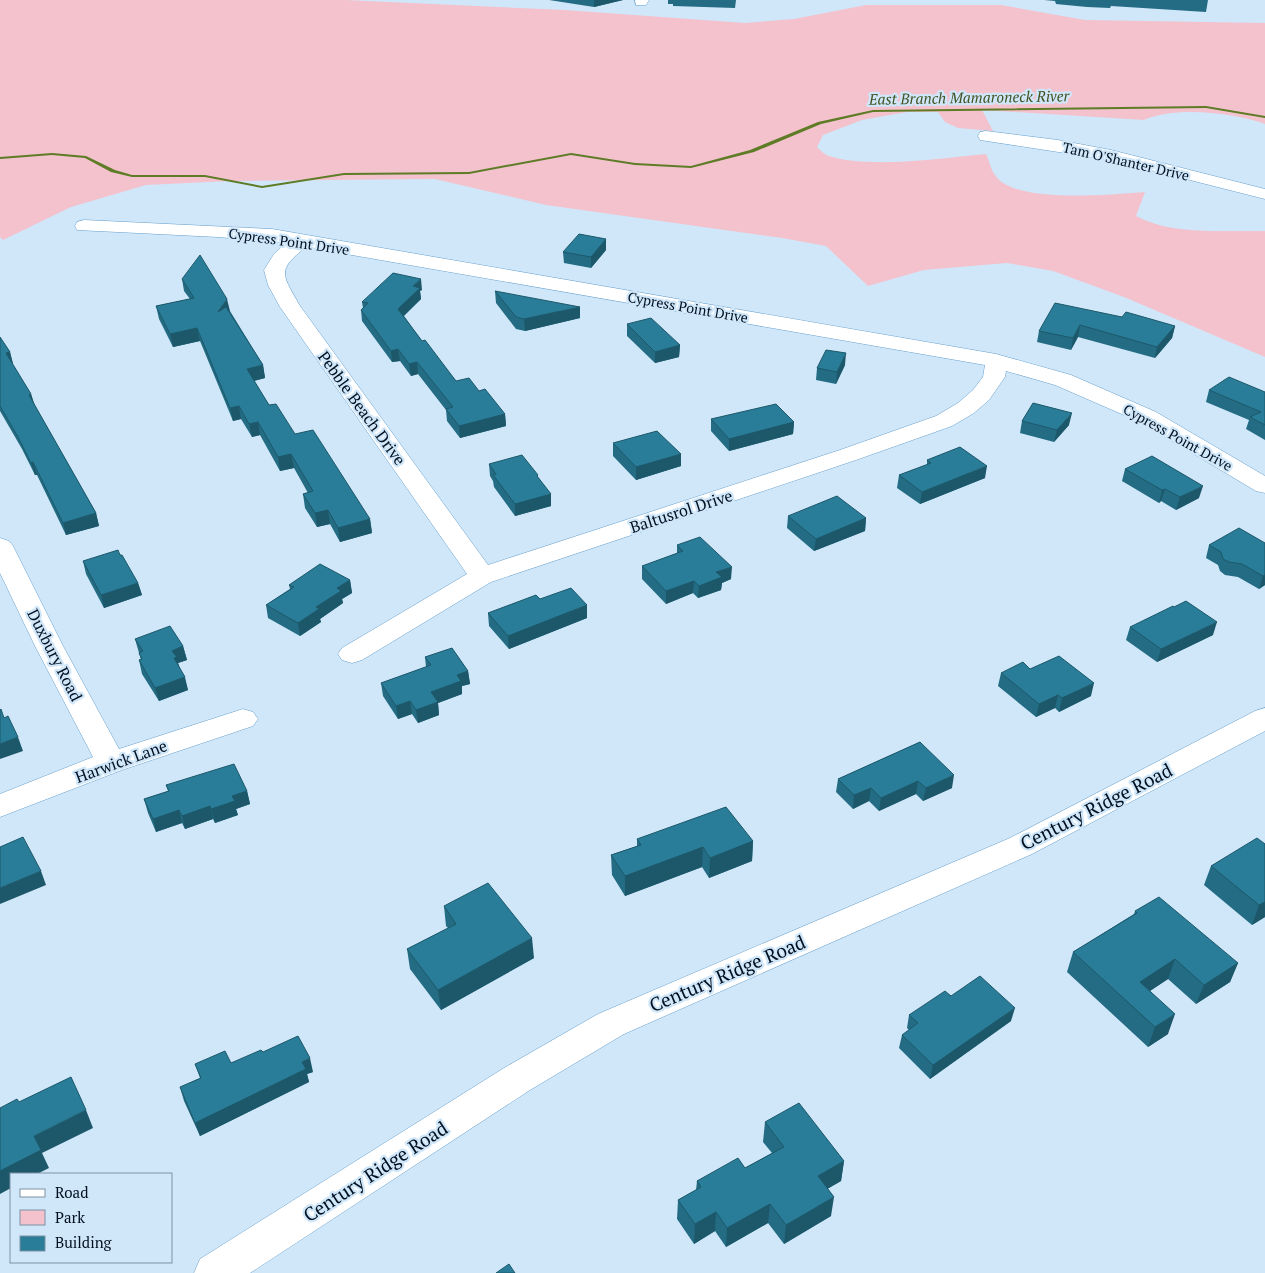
<svg xmlns="http://www.w3.org/2000/svg" width="1265" height="1273" viewBox="0 0 1265 1273" font-family="'PT Serif',serif">
<rect width="100%" height="100%" fill="#d0e7fa"/>
<path fill="#f3c2cd" d="M 0,0 L 346,0 L 565,10 L 745,23 L 794,19 L 866,5 L 1001,5 L 1085,20 L 1265,23 L 1265,124 C 1234,112 1173,106 1144,120 L 982,110 L 993,131 L 958,128 L 945,122 L 938,112 L 907,112 L 862,120 L 823,135 L 817,147 C 820,150 825,155 829,156 C 870,169 943,158 986,154 C 989,160 991,170 995,175 C 1014,205 1114,194 1145,192 L 1136,216 C 1174,236 1223,230 1265,231 L 1265,357 L 1124,297 L 1053,271 L 1007,263 L 924,270 L 868,286 L 826,246 L 782,238 L 546,205 L 435,179 L 230,181 L 146,185 L 71,207 L 3,240 L 0,237 Z"/>
<g fill="none" stroke-linecap="round" stroke-linejoin="round">
<path fill="#5e7b26" fill-rule="evenodd" d="M 1206,106 L 1265,116 L 1265,118 L 1206,108 L 873,112 L 821,124 L 754,152 L 691,168 L 635,165 L 571,155 L 469,174 L 344,175 L 262,188 L 205,177 L 132,177 L 111,172 L 85,158 L 52,155 L 0,159 L 0,157 L 52,153 L 86,156 L 115,170 L 132,175 L 205,175 L 262,186 L 344,173 L 469,172 L 571,153 L 635,163 L 691,166 L 750,150 L 818,122 L 873,110 Z"/>
<defs>
<g id="minor">
<path d="M 635,0 L 649,0 L 646,5 L 636,5 Z"/>
<path d="M 986,131 L 1058,140 L 1111,150 L 1265,189 L 1265,199 L 1111,160 L 980,140 L 978,136 L 980,132 Z"/>
<path d="M 84,220 L 272,229 L 996,354 L 1071,375 L 1156,412 L 1265,476 L 1265,493 L 1256,491 L 1140,422 L 1055,385 L 1006,371 L 1005,377 L 989,400 L 974,413 L 952,426 L 856,460 L 491,582 L 362,660 L 352,663 L 342,660 L 338,654 L 342,648 L 467,574 L 280,307 L 268,285 L 264,270 L 274,254 L 286,243 L 218,237 L 77,230 L 75,226 L 77,222 ZM 306,247 L 985,365 L 983,377 L 973,390 L 958,403 L 936,416 L 840,450 L 488,565 L 300,306 C 283,275 275,271 306,247 Z"/>
<path d="M 0,538 L 9,541 L 13,546 L 63,646 L 119,749 L 243,709 L 253,712 L 258,719 L 253,726 L 122,770 L 0,817 L 0,794 L 93,757 L 35,646 L 0,573 Z"/>
<path d="M 1265,708 L 1265,731 L 1032,854 L 624,1034 L 530,1090 L 250,1273 L 194,1273 L 200,1259 L 504,1068 L 598,1014 L 1010,838 L 1255,711 Z"/>
</g>
</defs>
<use href="#minor" stroke="#68a0cc" stroke-width="1"/>
<use href="#minor" fill="#fff" fill-rule="evenodd"/>
</g>
<g fill="#236c83">
<path d="M 549,0 L 623,0 L 594,7 Z"/>
<path d="M 668,0 L 736,0 L 735,8 L 673,6 L 673,4 L 668,4 Z"/>
<path d="M 1044,0 L 1208,0 L 1206,12 L 1111,6 L 1110,8 L 1087,7 L 1056,4 L 1055,1 Z"/>
<path d="M 606,239 L 606,250 L 591,268 L 564,263 L 563,252 Z"/>
<path d="M 182,279 L 230,311 L 263,365 L 265,378 L 254,381 L 269,405 L 370,519 L 372,533 L 340,542 L 330,524 L 317,527 L 305,508 L 303,494 L 308,493 L 294,468 L 280,471 L 260,435 L 252,437 L 241,419 L 233,421 L 200,341 L 173,347 L 159,319 L 156,306 L 190,299 L 184,291 Z"/>
<path d="M 422,290 L 420,291 L 421,299 L 404,316 L 422,341 L 456,381 L 479,391 L 505,414 L 506,426 L 460,438 L 447,421 L 446,410 L 418,374 L 411,376 L 400,361 L 392,362 L 362,321 L 361,310 L 363,308 L 362,302 Z"/>
<path d="M 495,291 L 580,318 L 525,331 L 516,329 L 496,303 Z"/>
<path d="M 1122,317 L 1175,326 L 1172,338 L 1155,358 L 1078,337 L 1071,350 L 1037,342 L 1039,331 Z"/>
<path d="M 627,324 L 680,345 L 679,357 L 655,363 L 627,336 Z"/>
<path d="M 0,337 L 10,352 L 13,364 L 12,364 L 31,394 L 34,404 L 96,513 L 99,526 L 66,535 L 37,475 L 35,475 L 22,449 L 0,411 Z"/>
<path d="M 845,365 L 836,384 L 816,380 L 817,368 Z"/>
<path d="M 1209,390 L 1265,392 L 1265,440 L 1246,429 L 1249,420 L 1206,402 Z"/>
<path d="M 711,419 L 794,422 L 793,434 L 729,451 L 711,431 Z"/>
<path d="M 1022,421 L 1069,425 L 1054,442 L 1020,433 Z"/>
<path d="M 613,443 L 681,454 L 681,466 L 636,480 L 613,456 Z"/>
<path d="M 927,460 L 985,478 L 920,504 L 897,488 L 899,475 L 927,465 Z"/>
<path d="M 489,464 L 539,478 L 551,506 L 515,516 L 494,487 L 493,481 L 490,476 Z"/>
<path d="M 1125,469 L 1199,498 L 1176,510 L 1161,501 L 1159,503 L 1122,481 Z"/>
<path d="M 788,516 L 866,518 L 865,531 L 814,551 L 787,528 Z"/>
<path d="M 1265,543 L 1265,585 L 1259,589 L 1238,577 L 1225,575 L 1220,571 L 1218,565 L 1206,558 L 1209,545 Z"/>
<path d="M 677,545 L 731,579 L 722,583 L 721,590 L 698,598 L 693,593 L 666,604 L 642,579 L 642,566 L 677,554 Z"/>
<path d="M 83,561 L 138,583 L 142,595 L 104,608 L 86,574 Z"/>
<path d="M 350,580 L 352,593 L 342,599 L 343,603 L 320,619 L 321,622 L 300,636 L 268,618 L 266,605 L 290,589 L 289,585 Z"/>
<path d="M 540,599 L 587,618 L 509,649 L 489,626 L 488,613 Z"/>
<path d="M 1130,627 L 1213,635 L 1157,662 L 1126,640 Z"/>
<path d="M 135,639 L 183,646 L 187,660 L 178,663 L 188,690 L 159,701 L 142,674 L 139,660 L 141,660 Z"/>
<path d="M 425,657 L 468,671 L 470,684 L 462,686 L 462,694 L 438,703 L 439,715 L 418,723 L 412,714 L 398,719 L 383,696 L 381,683 L 426,667 Z"/>
<path d="M 1030,669 L 1091,696 L 1059,712 L 1055,708 L 1036,717 L 998,686 L 1001,673 Z"/>
<path d="M 920,742 L 952,788 L 923,801 L 916,794 L 879,811 L 869,801 L 853,809 L 836,792 L 838,779 Z"/>
<path d="M 166,785 L 247,791 L 250,804 L 236,809 L 238,815 L 215,823 L 213,819 L 185,829 L 182,823 L 156,832 L 148,813 L 144,799 L 168,791 Z"/>
<path d="M 637,839 L 753,841 L 752,861 L 709,878 L 702,867 L 625,896 L 612,875 L 611,855 L 637,846 Z"/>
<path d="M 1265,844 L 1265,917 L 1252,925 L 1204,885 L 1211,866 Z"/>
<path d="M 444,906 L 534,958 L 441,1010 L 410,969 L 407,949 L 448,928 L 446,926 Z"/>
<path d="M 1135,911 L 1238,963 L 1230,982 L 1196,1004 L 1168,979 L 1150,991 L 1168,1034 L 1148,1047 L 1067,972 L 1073,952 L 1134,914 Z"/>
<path d="M 951,996 L 1011,1021 L 930,1079 L 899,1048 L 902,1035 L 909,1030 L 907,1028 L 909,1015 Z"/>
<path d="M 263,1052 L 313,1072 L 307,1074 L 309,1082 L 200,1136 L 184,1101 L 180,1087 L 200,1078 L 195,1064 L 231,1063 Z"/>
<path d="M 765,1122 L 844,1161 L 841,1181 L 827,1189 L 831,1216 L 784,1244 L 768,1223 L 726,1247 L 715,1231 L 694,1244 L 677,1219 L 678,1200 L 696,1190 L 697,1181 L 745,1168 L 772,1153 L 763,1142 Z"/>
</g>
<g fill="#1d586a">
<path d="M 594,0 L 623,0 L 594,7 Z"/>
<path d="M 606,239 L 606,250 L 591,268 L 591,257 Z"/>
<path d="M 421,279 L 422,290 L 420,291 L 421,299 L 399,320 L 398,309 L 413,286 Z"/>
<path d="M 227,299 L 230,311 L 220,325 L 218,312 Z"/>
<path d="M 580,307 L 580,318 L 525,331 L 524,319 Z"/>
<path d="M 1080,325 L 1078,337 L 1071,350 L 1073,338 Z"/>
<path d="M 1175,326 L 1172,338 L 1155,358 L 1157,347 Z"/>
<path d="M 197,328 L 200,341 L 173,347 L 170,334 Z"/>
<path d="M 680,345 L 679,357 L 655,363 L 655,352 Z"/>
<path d="M 398,349 L 400,361 L 392,362 L 391,351 Z"/>
<path d="M 10,352 L 13,364 L 9,365 L 6,353 Z"/>
<path d="M 846,353 L 845,365 L 836,384 L 837,372 Z"/>
<path d="M 417,362 L 418,374 L 411,376 L 409,364 Z"/>
<path d="M 263,365 L 265,378 L 249,382 L 247,369 Z"/>
<path d="M 31,394 L 35,406 L 29,395 Z"/>
<path d="M 239,406 L 241,419 L 233,421 L 230,408 Z"/>
<path d="M 1072,413 L 1069,425 L 1054,442 L 1057,430 Z"/>
<path d="M 505,414 L 506,426 L 460,438 L 459,426 Z"/>
<path d="M 258,422 L 260,435 L 252,437 L 249,424 Z"/>
<path d="M 794,422 L 793,434 L 729,451 L 729,439 Z"/>
<path d="M 291,454 L 294,468 L 280,471 L 278,457 Z"/>
<path d="M 681,454 L 681,466 L 636,480 L 636,467 Z"/>
<path d="M 33,462 L 37,475 L 35,475 L 31,463 Z"/>
<path d="M 987,466 L 985,478 L 920,504 L 922,492 Z"/>
<path d="M 1203,486 L 1199,498 L 1176,510 L 1180,497 Z"/>
<path d="M 1165,489 L 1161,501 L 1159,503 L 1162,490 Z"/>
<path d="M 551,494 L 551,506 L 515,516 L 515,504 Z"/>
<path d="M 328,510 L 330,524 L 317,527 L 315,513 Z"/>
<path d="M 96,513 L 99,526 L 66,535 L 63,523 Z"/>
<path d="M 866,518 L 865,531 L 814,551 L 816,539 Z"/>
<path d="M 370,519 L 372,533 L 340,542 L 338,528 Z"/>
<path d="M 732,567 L 731,579 L 722,583 L 721,590 L 698,598 L 699,586 L 716,572 Z"/>
<path d="M 1265,575 L 1265,585 L 1259,589 L 1263,576 Z"/>
<path d="M 350,580 L 352,593 L 342,599 L 343,603 L 320,619 L 321,622 L 300,636 L 298,623 L 337,588 Z"/>
<path d="M 694,581 L 693,593 L 666,604 L 666,591 Z"/>
<path d="M 138,583 L 142,595 L 104,608 L 101,595 Z"/>
<path d="M 587,605 L 587,618 L 509,649 L 508,636 Z"/>
<path d="M 1217,622 L 1213,635 L 1157,662 L 1161,649 Z"/>
<path d="M 183,646 L 187,660 L 178,663 L 180,670 L 177,672 L 172,651 Z"/>
<path d="M 468,671 L 470,684 L 462,686 L 462,694 L 438,703 L 439,715 L 418,723 L 416,710 L 431,692 L 457,675 Z"/>
<path d="M 185,677 L 188,690 L 159,701 L 155,688 Z"/>
<path d="M 1094,683 L 1091,696 L 1059,712 L 1062,698 Z"/>
<path d="M 1058,695 L 1055,708 L 1036,717 L 1039,704 Z"/>
<path d="M 410,701 L 412,714 L 398,719 L 396,706 Z"/>
<path d="M 18,737 L 23,751 L 0,759 L 0,744 Z"/>
<path d="M 954,775 L 952,788 L 923,801 L 926,788 Z"/>
<path d="M 918,781 L 916,794 L 879,811 L 881,798 Z"/>
<path d="M 871,788 L 869,801 L 853,809 L 854,795 Z"/>
<path d="M 247,791 L 250,804 L 236,809 L 238,815 L 215,823 L 211,809 L 232,796 Z"/>
<path d="M 210,806 L 213,819 L 185,829 L 182,816 Z"/>
<path d="M 179,810 L 182,823 L 156,832 L 153,819 Z"/>
<path d="M 753,841 L 752,861 L 709,878 L 710,858 Z"/>
<path d="M 703,847 L 702,867 L 625,896 L 625,876 Z"/>
<path d="M 41,871 L 46,885 L 0,904 L 0,888 Z"/>
<path d="M 1265,902 L 1265,917 L 1252,925 L 1259,905 Z"/>
<path d="M 532,938 L 534,958 L 441,1010 L 438,990 Z"/>
<path d="M 1175,959 L 1168,979 L 1133,1002 L 1140,982 Z"/>
<path d="M 1238,963 L 1230,982 L 1196,1004 L 1204,985 Z"/>
<path d="M 1015,1008 L 1011,1021 L 930,1079 L 933,1065 Z"/>
<path d="M 1175,1014 L 1168,1034 L 1148,1047 L 1155,1027 Z"/>
<path d="M 310,1058 L 313,1072 L 307,1074 L 309,1082 L 200,1136 L 195,1123 L 302,1062 Z"/>
<path d="M 86,1110 L 93,1128 L 42,1153 L 49,1168 L 37,1174 L 11,1174 L 11,1188 L 0,1194 L 0,1171 L 34,1136 Z"/>
<path d="M 844,1161 L 841,1181 L 815,1196 L 818,1176 Z"/>
<path d="M 834,1197 L 831,1216 L 784,1244 L 786,1225 Z"/>
<path d="M 770,1204 L 768,1223 L 726,1247 L 727,1228 Z"/>
<path d="M 716,1212 L 715,1231 L 694,1244 L 695,1224 Z"/>
</g>
<g fill="#297d98" stroke="#1d586a">
<path d="M 579,234 L 606,239 L 591,257 L 563,252 Z"/>
<path d="M 200,255 L 227,299 L 218,312 L 226,307 L 263,365 L 247,369 L 269,405 L 276,404 L 295,434 L 313,430 L 370,519 L 338,528 L 328,510 L 315,513 L 303,494 L 313,491 L 291,454 L 278,457 L 258,422 L 249,424 L 239,406 L 230,408 L 197,328 L 170,334 L 156,306 L 194,298 L 182,279 Z"/>
<path d="M 393,273 L 421,279 L 413,286 L 420,288 L 398,309 L 422,341 L 425,340 L 456,381 L 469,378 L 479,391 L 485,389 L 505,414 L 459,426 L 446,409 L 453,407 L 417,362 L 409,364 L 398,349 L 391,351 L 361,310 L 368,303 L 362,302 Z"/>
<path d="M 495,291 L 580,307 L 524,319 L 516,317 Z"/>
<path d="M 1055,303 L 1122,317 L 1126,312 L 1175,326 L 1157,347 L 1080,325 L 1073,338 L 1039,331 Z"/>
<path d="M 651,318 L 680,345 L 655,352 L 627,324 Z"/>
<path d="M 0,337 L 10,352 L 6,353 L 31,394 L 29,395 L 96,513 L 63,523 L 33,462 L 31,463 L 18,437 L 0,406 Z"/>
<path d="M 826,350 L 846,353 L 837,372 L 817,368 Z"/>
<path d="M 1229,377 L 1265,392 L 1265,425 L 1250,417 L 1261,412 L 1209,390 Z"/>
<path d="M 1033,403 L 1072,413 L 1057,430 L 1022,421 Z"/>
<path d="M 776,404 L 794,422 L 729,439 L 711,419 Z"/>
<path d="M 657,431 L 681,454 L 636,467 L 613,443 Z"/>
<path d="M 960,447 L 987,466 L 922,492 L 899,475 L 931,463 L 927,460 Z"/>
<path d="M 522,455 L 538,475 L 537,476 L 551,494 L 515,504 L 493,475 L 496,474 L 489,464 Z"/>
<path d="M 1152,456 L 1203,486 L 1180,497 L 1165,489 L 1162,490 L 1125,469 Z"/>
<path d="M 837,496 L 866,518 L 816,539 L 788,516 Z"/>
<path d="M 1239,528 L 1265,543 L 1265,575 L 1263,576 L 1242,564 L 1229,562 L 1223,559 L 1221,552 L 1209,545 Z"/>
<path d="M 700,537 L 732,567 L 716,572 L 722,577 L 699,586 L 694,581 L 666,591 L 642,566 L 683,551 L 677,545 Z"/>
<path d="M 118,550 L 120,555 L 122,555 L 138,583 L 101,595 L 83,561 Z"/>
<path d="M 320,564 L 350,580 L 337,588 L 341,591 L 316,607 L 319,609 L 298,623 L 266,605 L 294,587 L 289,585 Z"/>
<path d="M 571,588 L 587,605 L 508,636 L 488,613 L 536,595 L 540,599 Z"/>
<path d="M 1186,601 L 1217,622 L 1161,649 L 1130,627 L 1173,606 L 1174,607 Z"/>
<path d="M 170,626 L 183,646 L 172,651 L 177,657 L 174,658 L 185,677 L 155,688 L 139,660 L 142,659 L 139,653 L 143,651 L 135,639 Z"/>
<path d="M 452,648 L 468,671 L 457,675 L 461,681 L 431,692 L 438,702 L 416,710 L 410,701 L 396,706 L 381,683 L 431,665 L 425,657 Z"/>
<path d="M 1059,656 L 1094,683 L 1062,698 L 1058,695 L 1039,704 L 1001,673 L 1023,662 L 1030,669 Z"/>
<path d="M 1,709 L 4,718 L 8,716 L 18,737 L 0,744 L 0,710 Z"/>
<path d="M 920,742 L 954,775 L 926,788 L 918,781 L 881,798 L 871,788 L 854,795 L 838,779 Z"/>
<path d="M 234,764 L 247,791 L 232,796 L 235,801 L 211,809 L 210,806 L 182,816 L 179,810 L 153,819 L 144,799 L 169,791 L 166,785 Z"/>
<path d="M 726,807 L 753,841 L 710,858 L 703,847 L 625,876 L 611,855 L 641,845 L 637,839 Z"/>
<path d="M 23,837 L 41,871 L 0,888 L 0,847 Z"/>
<path d="M 1257,838 L 1265,844 L 1265,902 L 1259,905 L 1211,866 Z"/>
<path d="M 488,883 L 532,938 L 438,990 L 407,949 L 456,924 L 444,906 Z"/>
<path d="M 1159,897 L 1238,963 L 1204,985 L 1175,959 L 1140,982 L 1175,1014 L 1155,1027 L 1073,952 L 1137,913 L 1135,911 Z"/>
<path d="M 980,976 L 1015,1008 L 933,1065 L 902,1035 L 918,1023 L 909,1015 L 945,991 L 951,996 Z"/>
<path d="M 298,1036 L 310,1058 L 302,1062 L 306,1069 L 195,1123 L 180,1087 L 201,1078 L 195,1064 L 225,1051 L 231,1063 L 261,1050 L 263,1052 Z"/>
<path d="M 71,1077 L 86,1110 L 34,1136 L 41,1150 L 0,1171 L 0,1108 L 17,1099 L 19,1102 Z"/>
<path d="M 799,1103 L 844,1161 L 818,1176 L 834,1197 L 786,1225 L 770,1204 L 727,1228 L 716,1212 L 695,1224 L 678,1200 L 701,1187 L 697,1181 L 738,1158 L 745,1168 L 784,1147 L 765,1122 Z"/>
<path d="M 509,1264 L 515,1273 L 496,1273 Z"/>
</g>
<g text-anchor="middle" dominant-baseline="central" stroke-width="4.5" stroke-linejoin="round" paint-order="stroke">
<g font-size="14" fill="#001020" stroke="#d0e7fa">
<text transform="translate(1126 161) rotate(13)">Tam O'Shanter Drive</text>
<text transform="translate(289 241) rotate(8)">Cypress Point Drive</text>
<text transform="translate(688 307) rotate(10)">Cypress Point Drive</text>
<text transform="translate(1178 437) rotate(29)">Cypress Point Drive</text>
</g>
<g font-size="15" font-style="italic" fill="#435222" stroke="#d0e7fa">
<text transform="translate(969 97) rotate(-1)">East Branch Mamaroneck River</text>
</g>
<g font-size="16" fill="#001020" stroke="#d0e7fa">
<text transform="translate(362 408) rotate(54)">Pebble Beach Drive</text>
<text transform="translate(681 511) rotate(-18)">Baltusrol Drive</text>
<text transform="translate(55 655) rotate(63)">Duxbury Road</text>
<text transform="translate(121 761) rotate(-20)">Harwick Lane</text>
</g>
<g font-size="19" fill="#001020" stroke="#d0e7fa">
<text transform="translate(1096 806) rotate(-27)">Century Ridge Road</text>
<text transform="translate(727 973) rotate(-23)">Century Ridge Road</text>
<text transform="translate(375 1171) rotate(-33)">Century Ridge Road</text>
</g>
</g>
<rect x="10" y="1173" width="162" height="90" fill="#d0e7fa" stroke="#7d91a3"/>
<rect x="20" y="1189" width="25" height="8" fill="#ffffff" stroke="#7d91a3"/>
<text x="55" y="1198" font-size="15" fill="#001020">Road</text>
<rect x="20" y="1210" width="25" height="15" fill="#f3c2cd" stroke="#7d91a3"/>
<text x="55" y="1223" font-size="15" fill="#001020">Park</text>
<rect x="20" y="1236" width="25" height="15" fill="#297d98" stroke="#7d91a3"/>
<text x="55" y="1248" font-size="15" fill="#001020">Building</text>
</svg>
